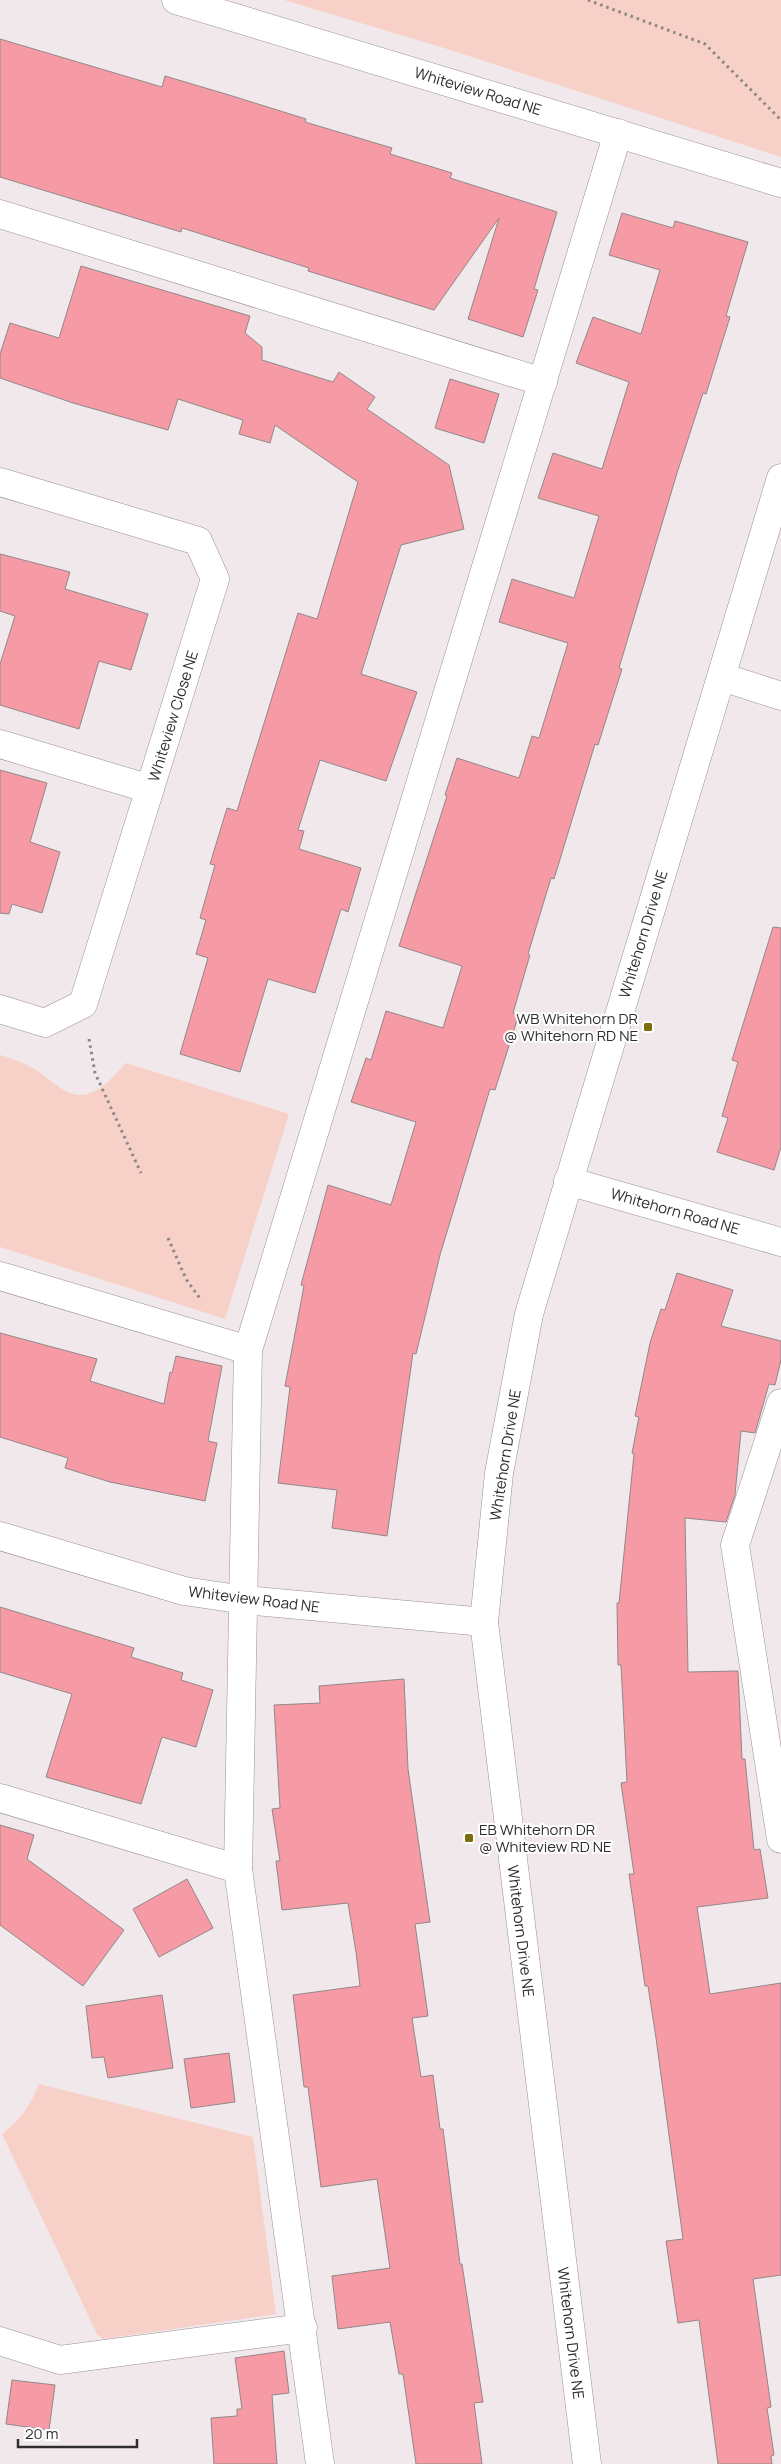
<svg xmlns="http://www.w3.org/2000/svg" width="781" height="2464" viewBox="0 0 781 2464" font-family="Manrope,sans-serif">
<rect width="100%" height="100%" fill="#f1e8ec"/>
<g fill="#f7d1c8">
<path d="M 284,0 L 781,0 L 781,157 L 444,48 Z"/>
<path d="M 0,1055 C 15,1059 29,1065 42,1074 C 53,1082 65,1094 79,1095 C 98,1096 115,1075 126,1063 L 289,1114 L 225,1319 L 0,1247 Z"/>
<path d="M 39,2084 L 253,2137 L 276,2314 L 103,2339 L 97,2334 L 2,2134 C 20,2120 31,2105 39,2084 Z"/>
</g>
<g fill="#f69aa6" stroke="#918888">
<path d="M 0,39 L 162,87 L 165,76 L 229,95 L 306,119 L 305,122 L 392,148 L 390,154 L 452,173 L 450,178 L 557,212 L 534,289 L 538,290 L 523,337 L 468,319 L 499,218 L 434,310 L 308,271 L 309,268 L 182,228 L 181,232 L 0,177 Z"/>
<path d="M 622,213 L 673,228 L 675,221 L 748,242 L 726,316 L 730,317 L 706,394 L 703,393 L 677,473 L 619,668 L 622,669 L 598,745 L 595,744 L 554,879 L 551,878 L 528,954 L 530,955 L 513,1013 L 519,1014 L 495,1090 L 490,1089 L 440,1255 L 416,1354 L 413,1353 L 387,1536 L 332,1528 L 337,1490 L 278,1483 L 290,1387 L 285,1386 L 304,1286 L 301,1285 L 328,1185 L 391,1205 L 416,1122 L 351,1102 L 366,1058 L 371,1060 L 386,1011 L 443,1028 L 462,966 L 399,946 L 447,796 L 445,795 L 457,758 L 519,778 L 532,736 L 539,738 L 568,643 L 499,622 L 512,579 L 574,598 L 599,516 L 538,498 L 553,453 L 602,469 L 629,382 L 576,363 L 593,317 L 641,334 L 660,270 L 609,255 Z"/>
<path d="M 81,266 L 250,316 L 245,333 L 262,347 L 262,360 L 333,382 L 339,372 L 375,397 L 367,409 L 449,465 L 464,529 L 401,545 L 361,674 L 417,692 L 386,781 L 320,760 L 298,830 L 304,831 L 299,849 L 361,868 L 348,912 L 341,909 L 315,993 L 268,979 L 240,1072 L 180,1054 L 208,958 L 196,954 L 206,920 L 200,918 L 215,865 L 210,864 L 227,808 L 237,811 L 298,613 L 317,619 L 358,482 L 275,425 L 270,443 L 239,434 L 243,420 L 178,399 L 168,430 L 73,403 L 0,378 L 0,354 L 10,323 L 59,338 Z"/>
<path d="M 450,379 L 499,394 L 484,443 L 435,428 Z"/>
<path d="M 0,554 L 70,572 L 65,589 L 148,614 L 131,670 L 99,661 L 79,729 L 0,705 L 0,664 L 15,616 L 0,611 Z"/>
<path d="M 0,770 L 47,783 L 30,842 L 60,852 L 42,913 L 12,904 L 9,914 L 0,913 Z"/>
<path d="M 773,927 L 781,928 L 781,1147 L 774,1170 L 717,1152 L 728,1118 L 722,1116 L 738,1062 L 732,1060 Z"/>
<path d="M 677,1273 L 733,1290 L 721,1326 L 781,1341 L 781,1360 L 775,1385 L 769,1384 L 755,1433 L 741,1431 L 735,1495 L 726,1522 L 685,1518 L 688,1672 L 738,1671 L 742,1759 L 745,1759 L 754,1850 L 760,1849 L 768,1898 L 697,1907 L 710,1994 L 781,1983 L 781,2275 L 753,2279 L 771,2407 L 767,2408 L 774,2455 L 771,2456 L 772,2464 L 718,2464 L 699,2320 L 678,2323 L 666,2241 L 683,2239 L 656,2038 L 648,1986 L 645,1986 L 629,1874 L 634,1874 L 621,1783 L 627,1782 L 621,1665 L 618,1665 L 617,1603 L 619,1603 L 634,1454 L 632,1453 L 639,1417 L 635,1416 L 650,1343 L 661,1309 L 665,1310 Z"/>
<path d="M 0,1333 L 97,1359 L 90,1381 L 164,1404 L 170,1372 L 172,1373 L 176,1356 L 222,1366 L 208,1441 L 217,1443 L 205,1501 L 110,1482 L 65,1468 L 68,1458 L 0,1437 Z"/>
<path d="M 0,1607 L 134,1648 L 131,1657 L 183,1673 L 181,1680 L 213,1690 L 196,1747 L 162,1737 L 141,1804 L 46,1777 L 72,1694 L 0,1672 Z"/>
<path d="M 404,1679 L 408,1769 L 430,1922 L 415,1924 L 428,2016 L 412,2018 L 421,2077 L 433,2075 L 440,2129 L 443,2129 L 460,2264 L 462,2264 L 483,2402 L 474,2403 L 482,2464 L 416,2464 L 403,2374 L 399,2374 L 390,2322 L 338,2329 L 332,2276 L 390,2268 L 377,2179 L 321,2187 L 308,2087 L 304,2087 L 293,1995 L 360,1986 L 356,1952 L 348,1903 L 282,1910 L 276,1861 L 280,1861 L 272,1809 L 280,1808 L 274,1705 L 320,1703 L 319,1686 Z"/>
<path d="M 0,1825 L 34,1835 L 27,1859 L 124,1930 L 83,1986 L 0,1925 Z"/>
<path d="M 187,1879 L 213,1928 L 159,1957 L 133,1909 Z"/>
<path d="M 162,1995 L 173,2068 L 108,2078 L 104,2057 L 92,2058 L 86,2006 Z"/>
<path d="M 229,2053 L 235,2102 L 191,2108 L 184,2059 Z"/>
<path d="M 284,2351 L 289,2393 L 272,2395 L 277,2464 L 214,2464 L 211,2418 L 237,2416 L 237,2409 L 242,2409 L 235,2358 Z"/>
<path d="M 12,2380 L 55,2385 L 49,2430 L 6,2424 Z"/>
</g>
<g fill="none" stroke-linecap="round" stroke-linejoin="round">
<defs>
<g id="minor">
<path d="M 176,0 L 781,183"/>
<path d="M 0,214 L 543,382"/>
<path d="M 0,482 L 198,541 L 215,579 L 83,1004 L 45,1023 L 0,1009"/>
<path d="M 722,677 L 781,696"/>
<path d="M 0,744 L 150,789"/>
<path d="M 568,1181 L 781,1242"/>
<path d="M 0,1276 L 248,1350"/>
<path d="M 781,1403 L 735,1545 L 781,1839"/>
<path d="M 0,1536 L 184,1591 L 245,1600 L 484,1622"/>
<path d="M 0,1798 L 238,1869"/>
<path d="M 0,2341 L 60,2360 L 303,2328"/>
<path d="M 320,2464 L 238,1869 L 248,1350 L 618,133"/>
<path d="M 587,2464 L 484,1622 L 499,1473 L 529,1314 L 781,478"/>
</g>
</defs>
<use href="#minor" stroke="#9a9195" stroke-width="29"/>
<g stroke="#8c8688" stroke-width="3" stroke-dasharray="2.5 4" stroke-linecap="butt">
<path d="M 588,0 L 705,44 L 781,120"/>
<path d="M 89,1039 L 95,1073 L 141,1173"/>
<path d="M 168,1238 L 186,1279 L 201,1300"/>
</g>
<use href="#minor" stroke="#fff" stroke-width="28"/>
</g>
<g fill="#7e6e0b" stroke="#fff" stroke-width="2">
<rect x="643" y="1022" width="10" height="10" rx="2.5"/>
<rect x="464" y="1833" width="10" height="10" rx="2.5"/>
</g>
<g text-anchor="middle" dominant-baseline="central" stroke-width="4" stroke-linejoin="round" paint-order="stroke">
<g font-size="15" fill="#302d2e" stroke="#fff">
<text transform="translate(478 91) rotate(17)">Whiteview Road NE</text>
<text transform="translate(173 716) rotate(-73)">Whiteview Close NE</text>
<text transform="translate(643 934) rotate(-73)">Whitehorn Drive NE</text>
<text transform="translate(675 1211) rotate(16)">Whitehorn Road NE</text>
<text transform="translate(505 1455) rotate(-81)">Whitehorn Drive NE</text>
<text transform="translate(254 1599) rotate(7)">Whiteview Road NE</text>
<text transform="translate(521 1931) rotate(83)">Whitehorn Drive NE</text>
<text transform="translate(571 2333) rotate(83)">Whitehorn Drive NE</text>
</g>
<g font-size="15" fill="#302d2e" stroke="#fff" text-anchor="end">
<text x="638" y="1018">WB Whitehorn DR<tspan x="638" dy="17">@ Whitehorn RD NE</tspan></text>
<text x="479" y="1829" text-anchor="start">EB Whitehorn DR<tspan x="479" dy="17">@ Whiteview RD NE</tspan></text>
</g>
</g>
<path d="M18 2439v8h119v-8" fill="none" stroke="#302d2e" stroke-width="2.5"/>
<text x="25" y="2439" font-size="15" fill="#302d2e" stroke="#ffffff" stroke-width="4" paint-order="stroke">20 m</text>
</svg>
